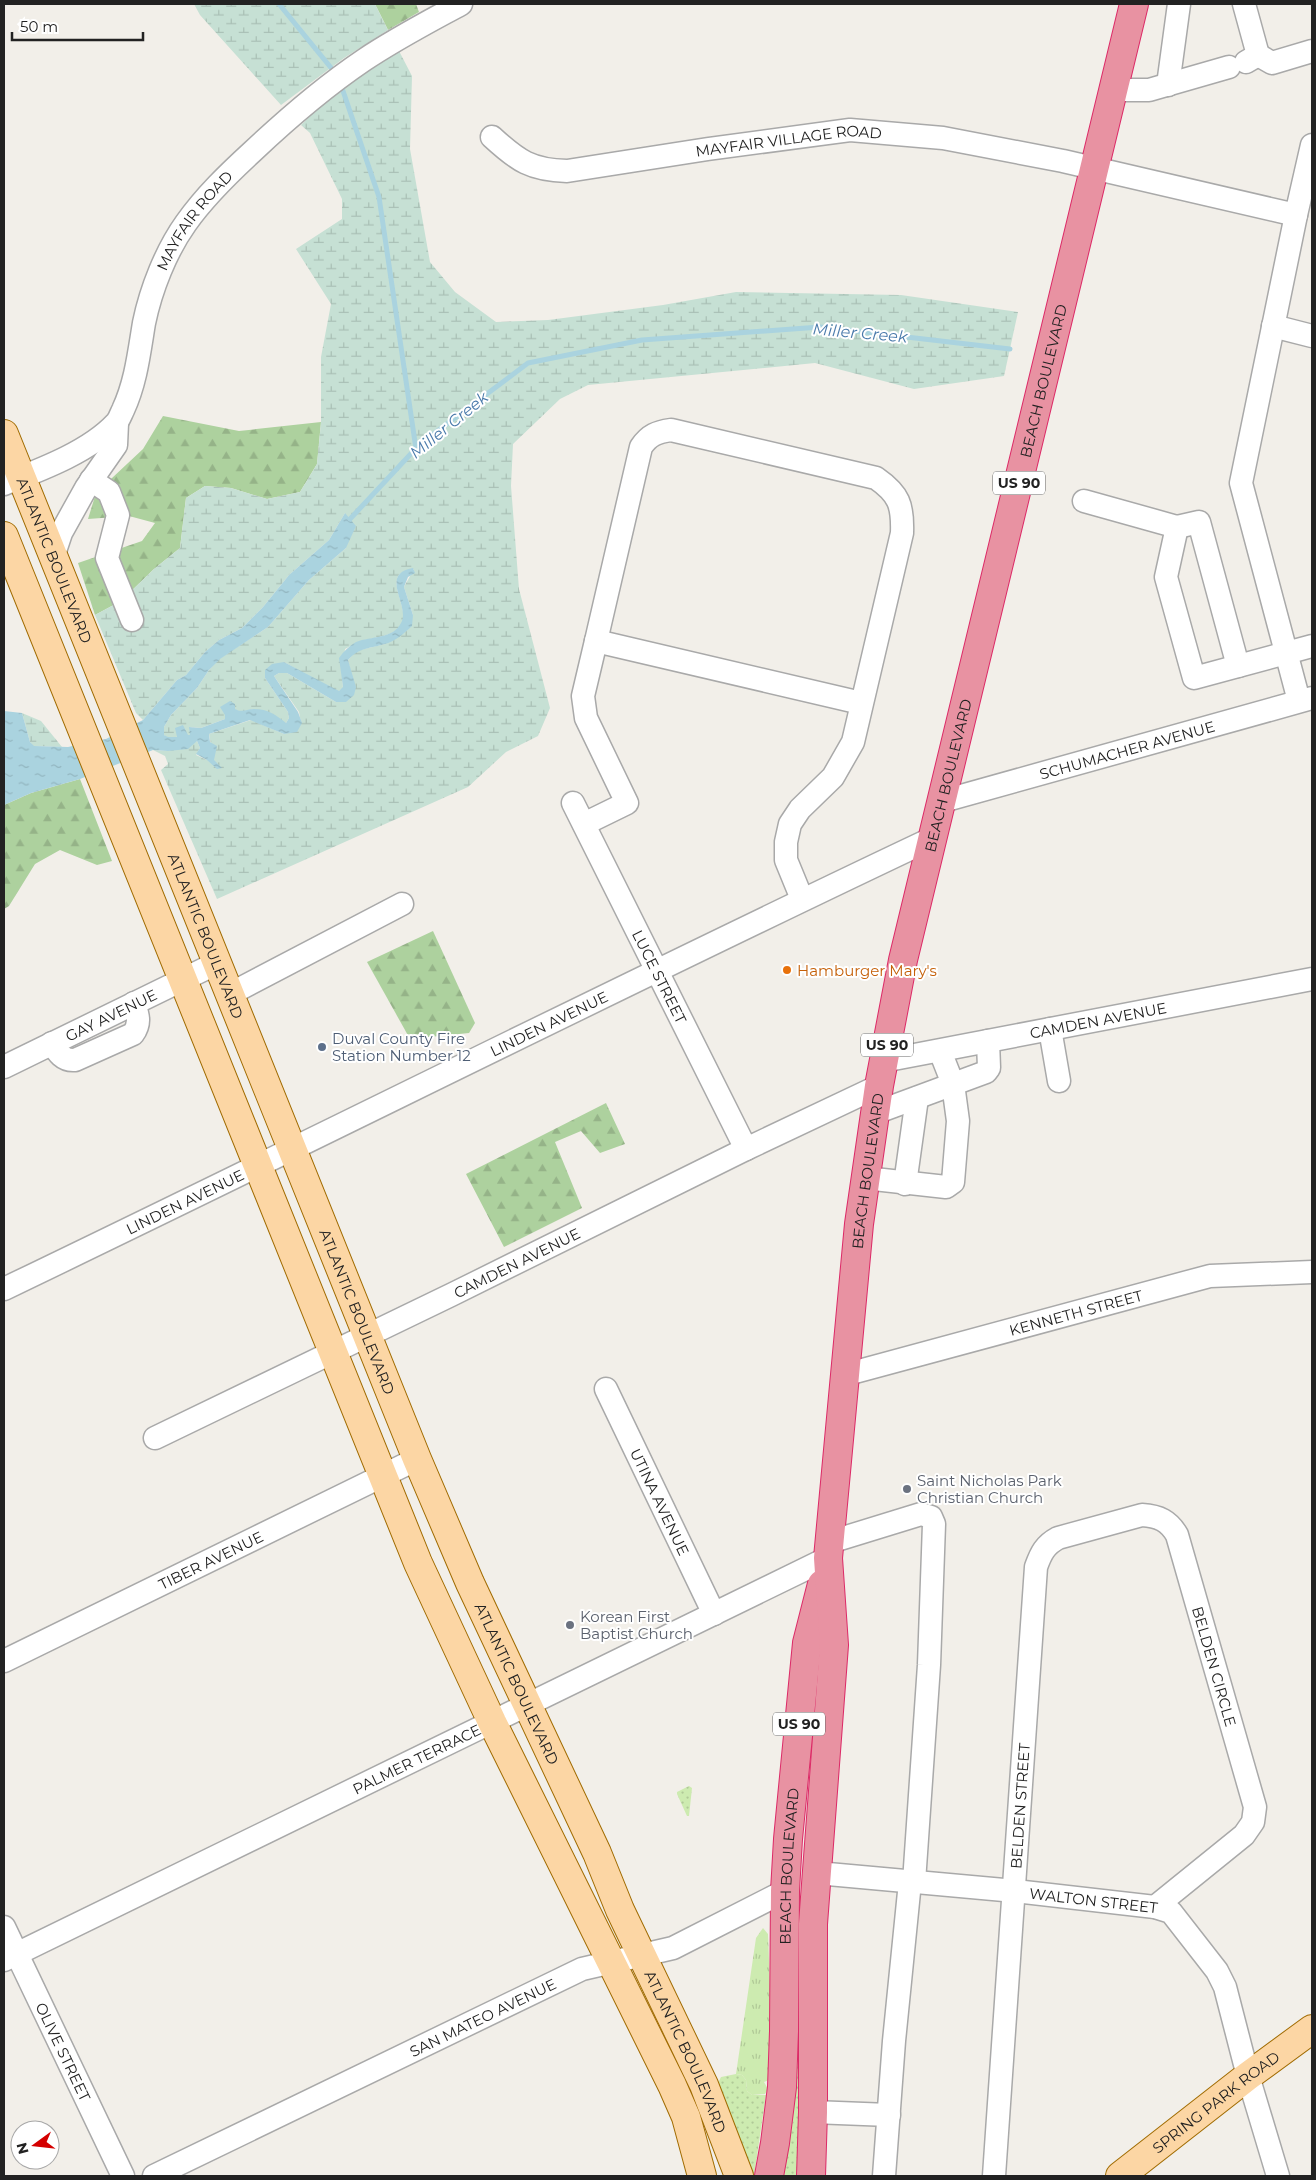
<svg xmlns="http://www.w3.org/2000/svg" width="1316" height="2180" viewBox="0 0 1316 2180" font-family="Montserrat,sans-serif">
<defs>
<pattern id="grass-tufts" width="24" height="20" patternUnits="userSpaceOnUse" patternTransform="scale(1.25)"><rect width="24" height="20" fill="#cdebb0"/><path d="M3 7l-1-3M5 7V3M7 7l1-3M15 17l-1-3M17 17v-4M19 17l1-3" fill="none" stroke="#b0c997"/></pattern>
<pattern id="forest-firs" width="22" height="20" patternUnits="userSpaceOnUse" patternTransform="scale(1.25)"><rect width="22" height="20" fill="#add19e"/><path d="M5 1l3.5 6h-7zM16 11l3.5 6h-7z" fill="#95b388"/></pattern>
<pattern id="wetland-marsh" width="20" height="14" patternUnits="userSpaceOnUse" patternTransform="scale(1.25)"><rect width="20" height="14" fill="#c6e0d4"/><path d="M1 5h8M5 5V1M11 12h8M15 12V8" fill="none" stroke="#aac0b6"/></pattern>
<pattern id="garden-dots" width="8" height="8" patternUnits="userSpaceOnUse" patternTransform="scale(1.25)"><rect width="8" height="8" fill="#cdebb0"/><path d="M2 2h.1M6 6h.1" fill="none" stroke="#b0c997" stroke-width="1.8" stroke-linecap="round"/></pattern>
<pattern id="water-ripples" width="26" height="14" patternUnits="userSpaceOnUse" patternTransform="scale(1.25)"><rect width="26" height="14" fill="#aad3df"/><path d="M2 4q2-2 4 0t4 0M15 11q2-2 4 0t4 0" fill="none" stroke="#92b5bf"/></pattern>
</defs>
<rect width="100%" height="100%" fill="#f2efe9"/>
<path fill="url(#grass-tufts)" d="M 763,1928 L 768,1934 L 771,2014 L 769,2080 L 764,2082 L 768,2089 L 765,2094 L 752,2095 L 747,2091 L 746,2080 L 742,2075 L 736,2074 L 756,1938 Z"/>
<g fill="url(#forest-firs)">
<path d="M 375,4 L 416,4 L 419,12 L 388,30 Z"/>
<path d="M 163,416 L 239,431 L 321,422 L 317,464 L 300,492 L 267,499 L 231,488 L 205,486 L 186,498 L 180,548 L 154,569 L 121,601 L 95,615 L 78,563 L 142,541 L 155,523 L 129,516 L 88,519 L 96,493 L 143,449 Z"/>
<path d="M 80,779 L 112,861 L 97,865 L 60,850 L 35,864 L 9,906 L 4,909 L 4,805 L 31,793 Z"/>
<path d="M 433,931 L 475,1023 L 469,1033 L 410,1039 L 367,962 Z"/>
<path d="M 606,1103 L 625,1144 L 600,1153 L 581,1131 L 555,1142 L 582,1208 L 504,1247 L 466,1174 Z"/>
</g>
<g fill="url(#wetland-marsh)">
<path d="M 194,4 L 375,4 L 388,30 L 344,58 L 281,105 L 200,15 Z"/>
<path d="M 398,49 L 412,76 L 410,149 L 430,262 L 455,292 L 496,322 L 548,320 L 663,305 L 736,292 L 901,295 L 1018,312 L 1004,376 L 914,389 L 815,363 L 588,385 L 560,399 L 513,444 L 511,486 L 519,589 L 550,708 L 538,736 L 506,752 L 468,787 L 217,899 L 161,770 L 168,764 L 165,756 L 153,750 L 168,751 L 197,741 L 200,748 L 196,755 L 207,760 L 214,760 L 209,734 L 251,720 L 284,734 L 301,723 L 299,712 L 274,676 L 279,673 L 287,673 L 336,702 L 346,702 L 351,673 L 348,660 L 356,651 L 385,644 L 413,615 L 404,587 L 414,569 C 380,572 407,603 403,620 C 398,639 370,636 356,643 C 352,645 349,647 345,649 L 342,677 L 343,688 L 338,692 L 284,662 L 265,678 L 288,712 L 289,718 L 286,723 L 254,709 L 240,712 L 234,709 L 225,715 L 225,719 L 201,728 L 190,727 L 191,735 L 168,738 L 164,735 L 164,727 L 171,715 L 197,688 L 209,670 L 219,659 L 268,627 L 309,580 L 346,548 L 345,513 L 329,540 L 289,575 L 263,607 L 242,628 L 219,640 L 205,652 L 186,675 L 177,680 L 143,720 L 136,713 L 95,615 L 121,601 L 154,569 L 180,548 L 186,498 L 205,486 L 231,488 L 267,499 L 300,492 L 317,464 L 321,422 L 321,357 L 331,304 L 296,249 L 342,219 L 342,199 L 310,133 L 301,125 L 334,93 Z"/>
<path d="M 22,713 L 41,721 L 62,747 L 33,746 L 30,742 Z"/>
</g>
<g fill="url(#garden-dots)">
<path d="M 689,1786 L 692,1788 L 689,1816 L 687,1816 L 677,1794 L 677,1792 Z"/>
<path d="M 798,2054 L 802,2054 L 798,2176 L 783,2176 L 792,2127 Z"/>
<path d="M 736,2074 L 742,2075 L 746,2080 L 747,2091 L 752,2095 L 766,2095 L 754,2176 L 752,2176 L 718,2083 L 721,2077 Z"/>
</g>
<path fill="url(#water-ripples)" d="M 345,513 L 356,526 L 346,548 L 309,580 L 268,627 L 220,659 L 209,670 L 197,688 L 171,715 L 164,727 L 164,735 L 168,737 L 177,737 L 175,728 L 183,725 L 188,735 L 190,735 L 189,727 L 201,728 L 225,719 L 225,715 L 220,707 L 230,701 L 235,704 L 235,709 C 242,713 246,709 254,709 C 268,709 276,715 286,723 L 289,718 L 288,712 L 265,678 L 265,670 L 272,664 L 284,662 L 339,691 L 343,687 L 339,658 C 344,651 349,646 356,642 C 371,636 393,639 401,623 C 411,606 378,574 413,568 L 415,573 L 408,577 L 404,587 L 413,615 L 412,626 C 403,634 396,641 385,644 C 369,649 360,647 348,660 L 356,687 L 354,695 L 346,702 L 336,702 L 287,673 L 279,673 L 274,676 L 298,712 L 302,723 L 297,732 L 284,734 L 250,720 L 209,734 L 210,742 L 217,746 L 214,760 L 222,768 L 217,769 L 207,760 L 196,754 L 200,748 L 197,741 L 188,749 L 168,751 L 153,750 L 80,779 L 31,793 L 4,805 L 4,711 L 22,713 L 30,742 L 34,746 L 68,747 L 106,739 L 143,720 L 177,680 L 186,675 L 205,652 L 219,640 L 242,628 L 263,607 L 289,575 L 329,540 Z"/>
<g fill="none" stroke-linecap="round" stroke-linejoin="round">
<g stroke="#aad3df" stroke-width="5">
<path d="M 279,4 L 332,69"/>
<path d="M 341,85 L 379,197 L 416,449"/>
<path d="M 350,519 L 420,444 L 528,363 L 642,340 L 820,327 L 1010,349"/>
</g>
<defs>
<g id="minor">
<path d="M 1244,4 L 1258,55 L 1246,62"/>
<path d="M 1258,55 L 1272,63 L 1312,51"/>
<path d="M 1168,85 L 1179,4"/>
<path d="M 1114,90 L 1149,90 L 1229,67"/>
<path id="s1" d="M 492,137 C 518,161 531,170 567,171 L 708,149 L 850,130 L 943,138 L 1063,161 L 1296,215 L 1312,145"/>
<path d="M 1296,215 L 1241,483 L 1299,701"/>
<path d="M 1273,326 L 1312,336"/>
<path d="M 91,480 L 109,492 L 118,515 L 107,558 L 132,620"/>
<path id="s2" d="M 4,484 C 40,470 89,452 116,423 C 119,420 121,414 123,410 C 136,382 139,353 144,323 C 151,289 166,251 186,223 C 205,196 229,173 253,151 C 287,119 324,87 364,60 C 395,39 428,22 461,4"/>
<path d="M 1084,501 L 1177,527 L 1166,577 L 1194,678 L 1312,646"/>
<path d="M 1177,527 L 1199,522 L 1238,666"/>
<path d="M 53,557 L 61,533 L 86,488 L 116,445 L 117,423"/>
<path d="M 596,641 L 641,447 C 649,435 657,432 671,430 L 876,478 C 899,494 903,505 902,533 L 853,742 L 833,777 L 800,809 L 790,824 L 786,842 L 786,860 L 802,899"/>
<path id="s3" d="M 943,801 L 1312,698"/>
<path id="s4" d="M 573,803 L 746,1149"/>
<path d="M 584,824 L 627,803 L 586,718 L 583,696 L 596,641 L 861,703"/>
<path d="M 230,994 L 402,904"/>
<path d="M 1050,1029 L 1059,1081"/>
<path d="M 52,1043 C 58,1053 63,1061 75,1060 L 133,1034 C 141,1023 138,1015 134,1003"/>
<path id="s5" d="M 883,1061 L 1312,979"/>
<path id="s6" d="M 4,1067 L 217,963"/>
<path d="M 875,1113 L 986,1072 L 989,1068 L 988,1041"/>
<path d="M 865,1178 L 946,1187 L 953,1182 L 958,1121 L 953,1084 L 940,1051"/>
<path d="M 905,1184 L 917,1098"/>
<path id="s7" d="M 4,1289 C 314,1140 622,985 933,838"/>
<path id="s8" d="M 844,1375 L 1210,1276 L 1312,1272"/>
<path id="s9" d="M 606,1389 L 714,1614"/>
<path id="s10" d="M 155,1438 L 451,1295 L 746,1149 L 879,1086"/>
<path d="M 830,1542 L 921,1514 L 931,1517 L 934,1524 L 929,1665 L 914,1882"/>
<path id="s11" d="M 4,1661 L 417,1459"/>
<path id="s12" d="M 817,1873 L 1015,1891 L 1155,1907 L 1171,1912 L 1217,1971 L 1225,1987 L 1248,2076 L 1278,2176"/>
<path id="s13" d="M 4,1927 L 123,2176"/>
<path id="s14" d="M 4,1960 L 828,1558"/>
<path d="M 813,2112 L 889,2115"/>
<path id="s15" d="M 154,2176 L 582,1969 L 673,1948 L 785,1891"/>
<path d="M 884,2176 L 894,2041 L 910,1882"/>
<path id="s16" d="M 994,2176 L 1036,1567 C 1041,1553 1045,1545 1058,1538 L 1142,1515 C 1159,1516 1169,1521 1177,1535 L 1255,1807 L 1253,1822 L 1244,1835 L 1155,1907"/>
</g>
<g id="major">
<path id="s17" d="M 4,434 L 417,1459 L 470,1583 L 597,1853 L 620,1910 L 704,2085 L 739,2176"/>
<path d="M 4,536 L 418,1563 L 492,1722 L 672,2085 L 686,2117 L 702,2176"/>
<path id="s18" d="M 1120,2176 L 1248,2076 L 1312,2029"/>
</g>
<g id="highway">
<path id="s19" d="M 769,2176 L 775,2143 L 782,2087 L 784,2031 L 785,1891 L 788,1839 L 807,1643 L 822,1584"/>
<path id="s20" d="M 811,2176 L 813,2112 L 813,1924 L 834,1645 L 828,1558 L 859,1224 L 879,1086 L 903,960 L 1134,4"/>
</g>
</defs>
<use href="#minor" stroke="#a9a9a9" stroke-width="25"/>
<use href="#major" stroke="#a06b00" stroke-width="30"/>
<use href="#highway" stroke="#dc2a67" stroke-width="30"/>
<use href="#minor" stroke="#fff" stroke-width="22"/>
<use href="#major" stroke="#fcd6a4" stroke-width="28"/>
<use href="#highway" stroke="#e892a2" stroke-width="28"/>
</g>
<circle fill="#e8710a" stroke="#fff" stroke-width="2" cx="787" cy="970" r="5"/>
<circle fill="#5c6f8a" stroke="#fff" stroke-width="2" cx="322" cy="1047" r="5"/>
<g fill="#6b7280" stroke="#fff" stroke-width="2">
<circle cx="907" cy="1489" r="5"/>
<circle cx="570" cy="1625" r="5"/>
</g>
<g text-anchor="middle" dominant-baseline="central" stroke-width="4" stroke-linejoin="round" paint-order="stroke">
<g fill="#fff" stroke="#646464" stroke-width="1">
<rect x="993" y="471.5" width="52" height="23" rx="4"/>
<rect x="861" y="1033.5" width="52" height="23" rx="4"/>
<rect x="773" y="1712.5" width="52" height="23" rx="4"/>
</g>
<g font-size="14" font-weight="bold" fill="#222">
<text x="1019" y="483">US 90</text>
<text x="887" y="1045">US 90</text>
<text x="799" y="1724">US 90</text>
</g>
<g font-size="15" fill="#222" stroke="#fff">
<text stroke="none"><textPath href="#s1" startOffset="309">MAYFAIR VILLAGE ROAD</textPath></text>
<text stroke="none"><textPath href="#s2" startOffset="349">MAYFAIR ROAD</textPath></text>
<text stroke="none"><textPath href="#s20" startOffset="1818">BEACH BOULEVARD</textPath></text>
<text stroke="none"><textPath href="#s17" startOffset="136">ATLANTIC BOULEVARD</textPath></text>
<text stroke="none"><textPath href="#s3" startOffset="191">SCHUMACHER AVENUE</textPath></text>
<text stroke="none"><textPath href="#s20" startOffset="1412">BEACH BOULEVARD</textPath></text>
<text stroke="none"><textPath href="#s17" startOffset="541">ATLANTIC BOULEVARD</textPath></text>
<text stroke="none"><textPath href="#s4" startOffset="194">LUCE STREET</textPath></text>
<text stroke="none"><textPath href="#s6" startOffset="119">GAY AVENUE</textPath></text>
<text stroke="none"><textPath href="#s5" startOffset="219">CAMDEN AVENUE</textPath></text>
<text stroke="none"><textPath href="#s7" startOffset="606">LINDEN AVENUE</textPath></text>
<text stroke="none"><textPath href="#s20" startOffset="1008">BEACH BOULEVARD</textPath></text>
<text stroke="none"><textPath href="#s7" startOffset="201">LINDEN AVENUE</textPath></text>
<text stroke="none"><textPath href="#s10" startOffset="402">CAMDEN AVENUE</textPath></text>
<text stroke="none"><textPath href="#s17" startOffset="946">ATLANTIC BOULEVARD</textPath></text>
<text stroke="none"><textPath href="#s8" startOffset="240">KENNETH STREET</textPath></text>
<text stroke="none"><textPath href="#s9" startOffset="125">UTINA AVENUE</textPath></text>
<text stroke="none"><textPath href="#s11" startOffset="230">TIBER AVENUE</textPath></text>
<text stroke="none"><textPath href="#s16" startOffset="914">BELDEN CIRCLE</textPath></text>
<text stroke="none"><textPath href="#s17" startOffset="1351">ATLANTIC BOULEVARD</textPath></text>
<text stroke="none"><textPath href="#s14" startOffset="459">PALMER TERRACE</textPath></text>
<text stroke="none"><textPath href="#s16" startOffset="371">BELDEN STREET</textPath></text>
<text stroke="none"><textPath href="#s19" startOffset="311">BEACH BOULEVARD</textPath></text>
<text stroke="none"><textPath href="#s12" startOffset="278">WALTON STREET</textPath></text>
<text stroke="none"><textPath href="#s15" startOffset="365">SAN MATEO AVENUE</textPath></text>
<text stroke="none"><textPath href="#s13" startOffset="138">OLIVE STREET</textPath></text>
<text stroke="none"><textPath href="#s17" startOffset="1756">ATLANTIC BOULEVARD</textPath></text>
<text stroke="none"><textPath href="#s18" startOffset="121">SPRING PARK ROAD</textPath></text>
</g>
<g font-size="15" fill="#c56008" stroke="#fff" text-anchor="start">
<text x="797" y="970">Hamburger Mary's</text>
</g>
<g font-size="15" fill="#4e5e75" stroke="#fff" text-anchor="start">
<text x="332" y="1038">Duval County Fire<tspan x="332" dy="17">Station Number 12</tspan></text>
</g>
<g font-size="15" fill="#5b616d" stroke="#fff" text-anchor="start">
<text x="917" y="1480">Saint Nicholas Park<tspan x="917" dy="17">Christian Church</tspan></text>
<text x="580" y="1616">Korean First<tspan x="580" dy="17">Baptist Church</tspan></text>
</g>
<g font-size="16" font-style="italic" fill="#4a7aab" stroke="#fff">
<text transform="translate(860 333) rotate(5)">Miller Creek</text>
<text transform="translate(449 425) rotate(-39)">Miller Creek</text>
</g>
</g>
<rect width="1316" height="2180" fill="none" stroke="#222222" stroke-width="10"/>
<g transform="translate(35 2145) rotate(255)"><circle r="24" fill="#ffffff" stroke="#a7a7a7"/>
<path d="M0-4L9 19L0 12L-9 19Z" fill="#d40000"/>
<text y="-8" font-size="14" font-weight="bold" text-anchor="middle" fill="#222222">N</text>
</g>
<path d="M12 32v8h131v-8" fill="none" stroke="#222222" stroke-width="2.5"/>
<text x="20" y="32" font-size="15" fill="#222222" stroke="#ffffff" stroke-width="4" paint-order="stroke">50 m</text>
</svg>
